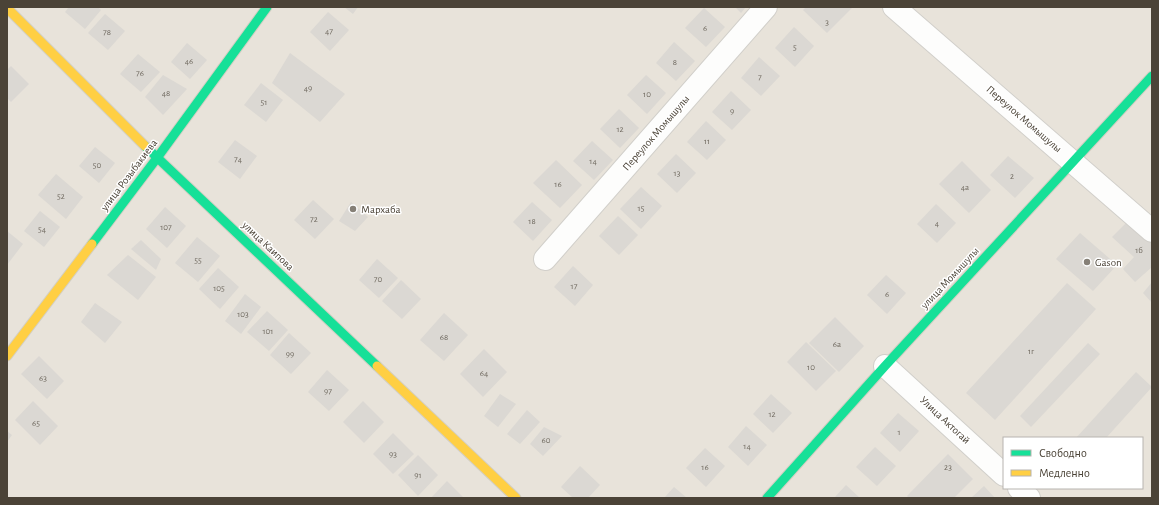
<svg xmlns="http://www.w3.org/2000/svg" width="1159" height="505" viewBox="0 0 1159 505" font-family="'Alegreya Sans',sans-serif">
<rect width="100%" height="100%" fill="#f3f1ed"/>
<path fill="#e8e3da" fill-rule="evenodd" d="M 7,7 L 1152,7 L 1152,498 L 7,498 ZM 1004,438 L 1142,438 L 1142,488 L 1004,488 Z"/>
<g fill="#dbd8d3">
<path d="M 69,7 L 98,7 L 101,10 L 85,29 L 65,12 Z"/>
<path d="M 344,7 L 358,7 L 353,14 Z"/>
<path d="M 735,7 L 746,7 L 741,13 Z"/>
<path d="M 806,7 L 851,7 L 852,8 L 827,33 L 803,10 Z"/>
<path d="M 704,8 L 725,27 L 706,47 L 685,28 Z"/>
<path d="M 328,12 L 349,30 L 330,51 L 310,32 Z"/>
<path d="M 105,14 L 125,31 L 108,50 L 88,33 Z"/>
<path d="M 794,27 L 814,46 L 795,67 L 775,48 Z"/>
<path d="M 674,42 L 695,61 L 676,81 L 656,63 Z"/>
<path d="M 187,43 L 207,60 L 190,79 L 171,62 Z"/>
<path d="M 290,53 L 345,94 L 320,122 L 272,83 Z"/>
<path d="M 138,54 L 160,72 L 141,92 L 120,74 Z"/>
<path d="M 759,57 L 780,76 L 761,96 L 741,78 Z"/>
<path d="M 11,66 L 29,84 L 11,102 L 7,98 L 7,70 Z"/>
<path d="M 163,75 L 187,89 L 163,115 L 145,97 Z"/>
<path d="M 646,75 L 666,93 L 647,114 L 627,95 Z"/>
<path d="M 261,83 L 283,100 L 266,122 L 244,105 Z"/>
<path d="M 731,91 L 751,110 L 732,130 L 712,112 Z"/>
<path d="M 619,109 L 639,128 L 620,148 L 600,129 Z"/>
<path d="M 706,121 L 726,140 L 707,160 L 687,142 Z"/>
<path d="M 235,140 L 257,156 L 240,179 L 218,162 Z"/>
<path d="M 592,141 L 613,160 L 594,180 L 573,161 Z"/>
<path d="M 95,147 L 115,163 L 99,183 L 79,166 Z"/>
<path d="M 676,154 L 696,173 L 677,193 L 657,174 Z"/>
<path d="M 1008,156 L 1034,178 L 1015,198 L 990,175 Z"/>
<path d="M 556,160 L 582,185 L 560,208 L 533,183 Z"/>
<path d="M 962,161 L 991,190 L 969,213 L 939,184 Z"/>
<path d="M 56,174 L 83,197 L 66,219 L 38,195 Z"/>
<path d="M 641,187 L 662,206 L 641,229 L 620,209 Z"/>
<path d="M 313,200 L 334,219 L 315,239 L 294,220 Z"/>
<path d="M 351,202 L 368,217 L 355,231 L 339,221 Z"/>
<path d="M 532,202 L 552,220 L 533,241 L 513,222 Z"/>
<path d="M 936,204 L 956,223 L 937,243 L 917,224 Z"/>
<path d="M 165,207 L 186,226 L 167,248 L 146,229 Z"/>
<path d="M 40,211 L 60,227 L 44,247 L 24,231 Z"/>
<path d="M 618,216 L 638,235 L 619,255 L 599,236 Z"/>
<path d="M 1129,220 L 1152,244 L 1152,267 L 1135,282 L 1123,269 L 1134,257 L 1112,237 Z"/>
<path d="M 7,231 L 23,244 L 7,265 Z"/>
<path d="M 1080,233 L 1117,265 L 1093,291 L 1056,259 Z"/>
<path d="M 197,237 L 220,256 L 198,282 L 175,263 Z"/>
<path d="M 141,240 L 161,259 L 156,270 L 131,249 Z"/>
<path d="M 128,255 L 156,277 L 138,300 L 107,275 Z"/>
<path d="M 377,259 L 398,278 L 379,298 L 359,280 Z"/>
<path d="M 573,266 L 593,285 L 575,306 L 554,287 Z"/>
<path d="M 218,268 L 239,287 L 220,309 L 199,289 Z"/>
<path d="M 886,275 L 906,293 L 887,314 L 867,295 Z"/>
<path d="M 401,280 L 421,299 L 402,319 L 382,301 Z"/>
<path d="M 1152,282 L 1152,303 L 1143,293 Z"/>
<path d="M 1067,283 L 1096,309 L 995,420 L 966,393 Z"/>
<path d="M 245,294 L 261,307 L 241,334 L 225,321 Z"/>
<path d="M 95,303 L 122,322 L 105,343 L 81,322 Z"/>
<path d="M 267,311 L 288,330 L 269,351 L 247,332 Z"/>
<path d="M 444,313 L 468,335 L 444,361 L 420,340 Z"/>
<path d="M 835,317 L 864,346 L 839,372 L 809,343 Z"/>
<path d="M 289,333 L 311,353 L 291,374 L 270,355 Z"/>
<path d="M 806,342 L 836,371 L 816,391 L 787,362 Z"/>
<path d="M 1088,343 L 1100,354 L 1031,427 L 1020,416 Z"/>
<path d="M 484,349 L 507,372 L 483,397 L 460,374 Z"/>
<path d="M 39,356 L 64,381 L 47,399 L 21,374 Z"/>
<path d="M 327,370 L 349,390 L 329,411 L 308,392 Z"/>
<path d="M 1136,372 L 1152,387 L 1106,438 L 1076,438 Z"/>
<path d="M 500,394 L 516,404 L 498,427 L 484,416 Z"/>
<path d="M 771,394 L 792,413 L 773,433 L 753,414 Z"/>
<path d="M 33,401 L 58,426 L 40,445 L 15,420 Z"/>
<path d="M 363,401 L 384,422 L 364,443 L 343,422 Z"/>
<path d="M 527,410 L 540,422 L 520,444 L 507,434 Z"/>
<path d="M 898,413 L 919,431 L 900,452 L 880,433 Z"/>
<path d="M 746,426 L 767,445 L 748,466 L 728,447 Z"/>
<path d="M 544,427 L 562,436 L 543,456 L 530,444 Z"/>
<path d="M 7,431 L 12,435 L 7,442 Z"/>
<path d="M 393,433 L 414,454 L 393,474 L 373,454 Z"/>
<path d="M 875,447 L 896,466 L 877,486 L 856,467 Z"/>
<path d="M 705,448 L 725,466 L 706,487 L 686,468 Z"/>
<path d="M 948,454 L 973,479 L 954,498 L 909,498 L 907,496 Z"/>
<path d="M 418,455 L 438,475 L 418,496 L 398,475 Z"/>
<path d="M 580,466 L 600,485 L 588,498 L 573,498 L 561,487 Z"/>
<path d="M 447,481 L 464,498 L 431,498 Z"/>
<path d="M 846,485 L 860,498 L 834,498 Z"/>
<path d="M 984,486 L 995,498 L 971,498 Z"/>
<path d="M 674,487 L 687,498 L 664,498 Z"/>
</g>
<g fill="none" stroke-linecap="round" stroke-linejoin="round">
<defs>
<g id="street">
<path d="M 894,7 L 1152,231"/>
<path d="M 545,259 L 766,7"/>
<path d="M 885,366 L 1004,475"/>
<path d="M 1019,488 L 1029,498"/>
</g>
<g id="fast">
<path d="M 145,146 L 377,366"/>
<path d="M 92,244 L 157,158 L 267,7"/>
<path d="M 767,498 L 885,366 L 1152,76"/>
</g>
<g id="slow">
<path d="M 7,8 L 145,146"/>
<path d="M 7,356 L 92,244"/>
<path d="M 377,366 L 516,498"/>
</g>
</defs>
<use href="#street" stroke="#d1cfca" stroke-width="24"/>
<use href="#fast" stroke="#d3cfc3" stroke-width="11"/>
<use href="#slow" stroke="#d3cfc3" stroke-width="11"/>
<use href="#street" stroke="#fdfdfc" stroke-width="22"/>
<use href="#fast" stroke="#16e098" stroke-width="9"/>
<use href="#slow" stroke="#ffcf43" stroke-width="9"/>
</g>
<g fill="#868077" stroke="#fff" stroke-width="1.5">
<circle cx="353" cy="209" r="4"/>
<circle cx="1087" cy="262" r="4"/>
</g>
<g text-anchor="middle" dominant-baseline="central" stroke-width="3" stroke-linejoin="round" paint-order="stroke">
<g font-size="9" fill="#706a60">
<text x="827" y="22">3</text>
<text x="705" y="28">6</text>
<text x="329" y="31">47</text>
<text x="107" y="32">78</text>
<text x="795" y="47">5</text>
<text x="189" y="61">46</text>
<text x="675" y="62">8</text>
<text x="140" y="73">76</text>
<text x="760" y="77">7</text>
<text x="308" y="88">49</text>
<text x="166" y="93">48</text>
<text x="647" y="94">10</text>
<text x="264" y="102">51</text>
<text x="732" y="111">9</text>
<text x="620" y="129">12</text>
<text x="707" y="141">11</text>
<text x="238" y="159">74</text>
<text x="593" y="161">14</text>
<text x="97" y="165">50</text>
<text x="677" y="173">13</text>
<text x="1012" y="176">2</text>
<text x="558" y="184">16</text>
<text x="965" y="187">4а</text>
<text x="61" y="196">52</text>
<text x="641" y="208">15</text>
<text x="314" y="219">72</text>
<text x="532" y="221">18</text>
<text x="937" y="223">4</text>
<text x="166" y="227">107</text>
<text x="42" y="229">54</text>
<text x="1139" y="250">1б</text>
<text x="198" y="260">55</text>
<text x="378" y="279">70</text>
<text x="574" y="286">17</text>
<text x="219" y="288">105</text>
<text x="887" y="294">6</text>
<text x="243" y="314">103</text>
<text x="268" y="331">101</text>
<text x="444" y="337">68</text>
<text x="837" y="344">6а</text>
<text x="1031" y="351">1г</text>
<text x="290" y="354">99</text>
<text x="811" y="367">10</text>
<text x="484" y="373">64</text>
<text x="43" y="378">63</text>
<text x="328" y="391">97</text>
<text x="772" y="414">12</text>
<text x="36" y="423">65</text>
<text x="899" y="432">1</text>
<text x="546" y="440">60</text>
<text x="747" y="446">14</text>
<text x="393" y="454">93</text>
<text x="705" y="467">16</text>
<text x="948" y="467">23</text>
<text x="418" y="475">91</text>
</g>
<g font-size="11" fill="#4b4337" stroke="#fff">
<text transform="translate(1024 119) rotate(41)">Переулок Момышулы</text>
<text transform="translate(656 133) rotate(-49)">Переулок Момышулы</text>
<text transform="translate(129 175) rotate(-53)">улица Розыбакиева</text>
<text transform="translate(268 246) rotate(43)">улица Каипова</text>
<text transform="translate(950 278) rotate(-47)">улица Момышулы</text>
<text transform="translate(945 420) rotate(43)">Улица Актогай</text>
</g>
<g font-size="11" fill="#4b4337" stroke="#fff" text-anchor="start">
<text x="361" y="209">Мархаба</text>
<text x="1095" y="262">Gason</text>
</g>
</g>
<rect width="1159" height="505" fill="none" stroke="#4b4337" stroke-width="16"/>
<rect x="1003" y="437" width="140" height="52" fill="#ffffff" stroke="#b7b4af"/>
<rect x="1011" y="450" width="20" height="6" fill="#16e098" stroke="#b7b4af"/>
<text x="1039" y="457" font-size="12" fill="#4b4337">Свободно</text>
<rect x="1011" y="470" width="20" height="6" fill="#ffcf43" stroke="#b7b4af"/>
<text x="1039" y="477" font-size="12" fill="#4b4337">Медленно</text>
</svg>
